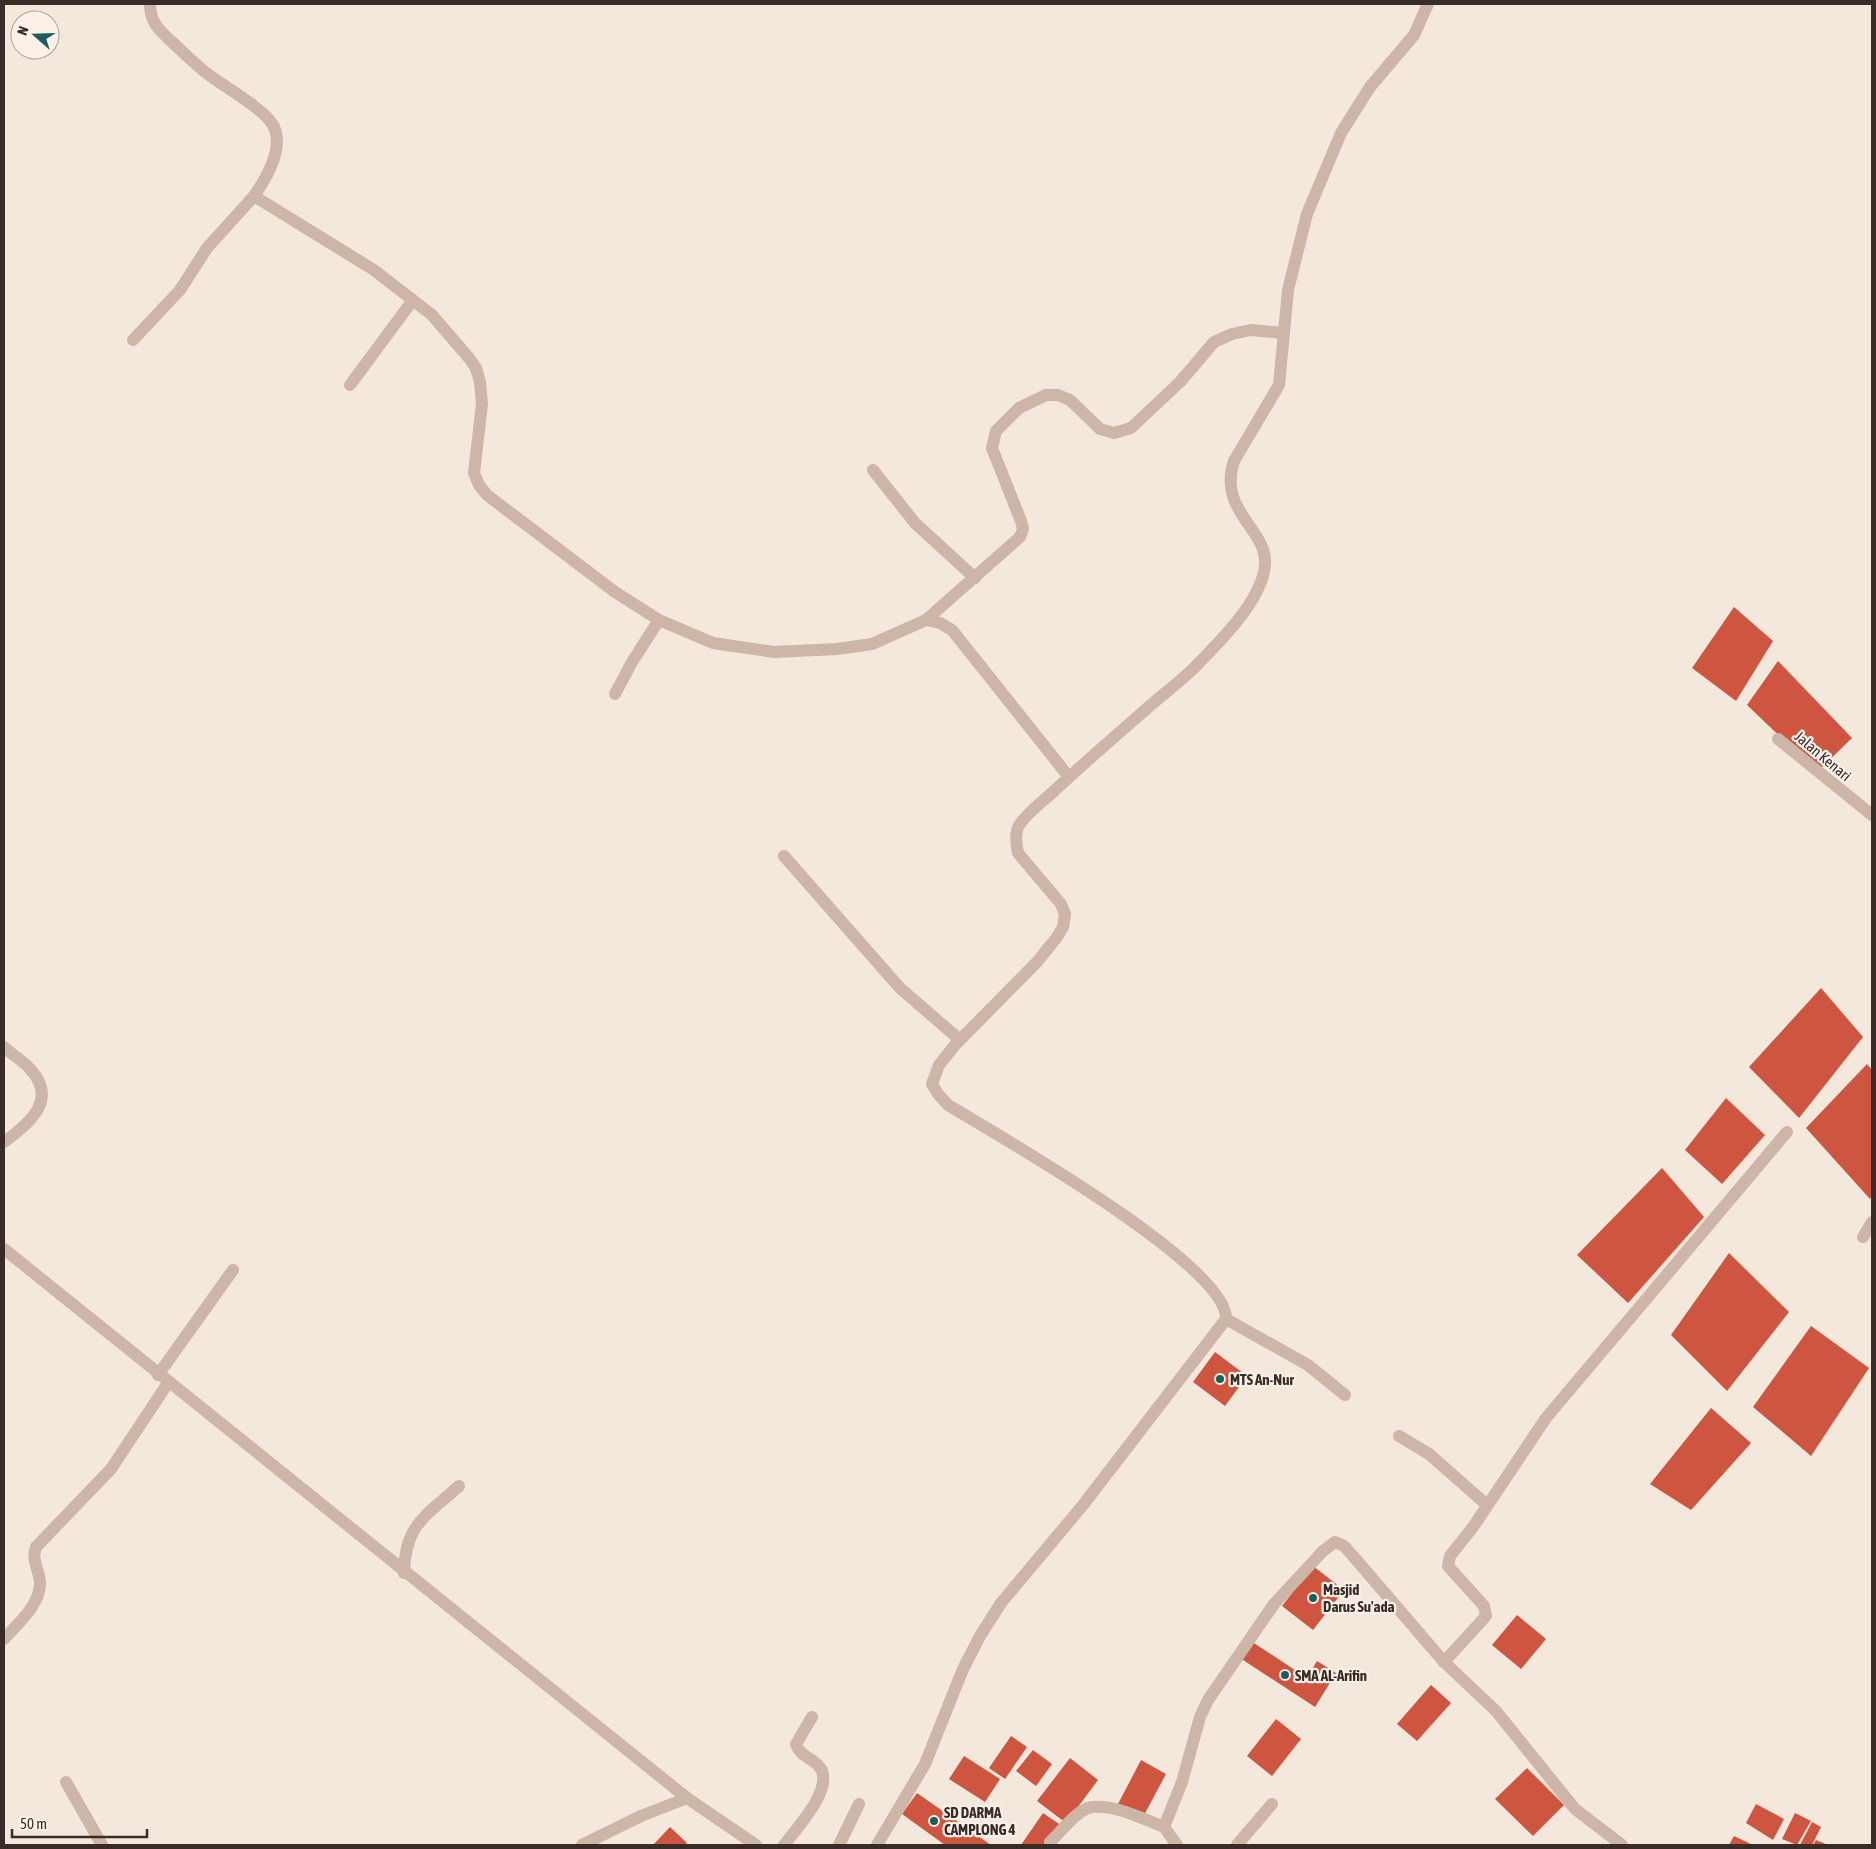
<svg xmlns="http://www.w3.org/2000/svg" width="1876" height="1849" viewBox="0 0 1876 1849" font-family="'Asap Condensed',sans-serif">
<rect width="100%" height="100%" fill="#f4e7dc"/>
<g fill="#ce5540">
<path d="M 1734,607 L 1773,641 L 1736,701 L 1692,668 Z"/>
<path d="M 1778,661 L 1852,738 L 1817,772 L 1747,705 Z"/>
<path d="M 1821,988 L 1863,1037 L 1799,1118 L 1749,1067 Z"/>
<path d="M 1867,1064 L 1872,1070 L 1872,1195 L 1870,1199 L 1806,1128 Z"/>
<path d="M 1726,1098 L 1765,1135 L 1722,1184 L 1685,1150 Z"/>
<path d="M 1662,1168 L 1704,1217 L 1628,1303 L 1577,1255 Z"/>
<path d="M 1729,1253 L 1789,1312 L 1727,1391 L 1671,1335 Z"/>
<path d="M 1811,1326 L 1869,1368 L 1811,1456 L 1753,1407 Z"/>
<path d="M 1215,1352 L 1247,1376 L 1225,1406 L 1193,1382 Z"/>
<path d="M 1711,1408 L 1751,1443 L 1691,1510 L 1650,1484 Z"/>
<path d="M 1313,1566 L 1344,1590 L 1313,1630 L 1282,1606 Z"/>
<path d="M 1517,1615 L 1546,1639 L 1521,1669 L 1492,1645 Z"/>
<path d="M 1251,1641 L 1307,1678 L 1317,1661 L 1336,1673 L 1315,1707 L 1240,1658 Z"/>
<path d="M 1431,1685 L 1451,1703 L 1417,1741 L 1397,1724 Z"/>
<path d="M 1276,1719 L 1301,1739 L 1272,1776 L 1247,1756 Z"/>
<path d="M 1011,1736 L 1027,1747 L 1005,1779 L 989,1768 Z"/>
<path d="M 1033,1750 L 1052,1764 L 1036,1786 L 1016,1771 Z"/>
<path d="M 964,1756 L 1000,1779 L 985,1802 L 949,1779 Z"/>
<path d="M 1070,1758 L 1098,1780 L 1066,1823 L 1037,1801 Z"/>
<path d="M 1141,1760 L 1166,1774 L 1143,1817 L 1118,1804 Z"/>
<path d="M 1527,1768 L 1564,1805 L 1533,1836 L 1495,1799 Z"/>
<path d="M 917,1793 L 991,1845 L 945,1845 L 902,1814 Z"/>
<path d="M 1756,1804 L 1784,1819 L 1773,1840 L 1746,1823 Z"/>
<path d="M 1043,1813 L 1062,1826 L 1043,1845 L 1021,1845 Z"/>
<path d="M 1795,1813 L 1811,1821 L 1797,1845 L 1782,1839 Z"/>
<path d="M 1812,1822 L 1821,1827 L 1812,1845 L 1800,1845 Z"/>
<path d="M 670,1827 L 687,1843 L 684,1845 L 653,1845 Z"/>
<path d="M 1734,1836 L 1753,1845 L 1729,1845 Z"/>
<path d="M 1816,1840 L 1828,1845 L 1813,1845 Z"/>
</g>
<g fill="none" stroke-linecap="round" stroke-linejoin="round">
<g stroke="#cdb5a7" stroke-width="12">
<path d="M 150,4 C 150,22 159,30 172,42 C 184,53 196,65 209,75 C 225,87 264,109 273,125 C 285,147 266,179 254,196 L 374,270 L 432,315 L 469,358 L 476,368 L 480,382 L 482,404 L 474,473 L 479,485 L 487,495 L 615,592 L 659,620 L 713,643 L 774,652 L 837,649 L 872,644 L 926,620 L 940,623 L 952,630 L 1069,777"/>
<path d="M 133,340 L 180,290 L 207,248 L 254,196"/>
<path d="M 350,385 L 413,300"/>
<path d="M 873,470 L 915,523 L 975,578"/>
<path d="M 926,620 L 1020,537 L 1023,529 L 1021,521 L 992,448 L 996,431 L 1019,408 L 1046,395 L 1058,395 L 1070,400 L 1100,429 L 1114,433 L 1131,428 L 1180,382 L 1214,342 L 1232,334 L 1251,330 L 1283,333"/>
<path d="M 615,694 L 632,662 L 659,620"/>
<path d="M 1778,739 L 1872,815"/>
<path d="M 784,856 L 900,988 L 960,1040"/>
<path d="M 4,1047 C 12,1055 24,1061 31,1070 C 58,1100 29,1124 4,1142"/>
<path d="M 1863,1237 L 1872,1222"/>
<path d="M 1226,1319 L 1308,1365 L 1345,1395"/>
<path d="M 158,1375 L 233,1270"/>
<path d="M 1399,1436 L 1429,1454 L 1487,1505"/>
<path d="M 404,1573 C 405,1524 426,1516 459,1486"/>
<path d="M 4,1639 C 17,1624 41,1605 40,1582 C 39,1570 31,1559 36,1547 L 111,1469 L 168,1383"/>
<path d="M 1444,1662 L 1486,1616 L 1484,1606 L 1448,1566 L 1450,1556 L 1473,1527 L 1546,1418 L 1787,1132"/>
<path d="M 66,1782 L 102,1845"/>
<path d="M 1050,1842 C 1061,1832 1074,1813 1088,1808 C 1111,1802 1143,1819 1164,1827"/>
<path d="M 784,1845 C 796,1829 838,1785 818,1765 C 811,1758 799,1755 796,1744 L 812,1717"/>
<path d="M 839,1845 L 859,1804"/>
<path d="M 877,1845 L 925,1764 L 963,1669 L 980,1636 L 1001,1603 L 1083,1505 L 1226,1319 C 1229,1266 996,1134 948,1105 L 938,1094 L 932,1084 L 939,1065 L 955,1045 L 1037,962 L 1057,937 L 1063,927 L 1065,914 L 1061,904 L 1018,853 C 1016,844 1014,832 1020,824 C 1028,812 1042,802 1053,792 C 1085,762 1119,733 1152,704 C 1166,692 1182,680 1195,667 C 1219,642 1262,601 1265,565 C 1268,529 1217,511 1234,461 L 1279,385 L 1288,290 L 1307,214 L 1341,133 L 1370,87 L 1414,35 L 1428,4"/>
<path d="M 1177,1845 L 1164,1827 L 1182,1782 L 1200,1717 L 1208,1700 L 1274,1604 L 1323,1551 L 1335,1542 L 1344,1546 L 1353,1556 L 1444,1662 L 1496,1711 L 1575,1809 L 1622,1845"/>
<path d="M 1237,1845 L 1272,1804"/>
</g>
<g stroke="#cdb5a7" stroke-width="12">
<path d="M 4,1249 L 687,1798 L 756,1845"/>
<path d="M 582,1845 L 641,1816 L 687,1798"/>
</g>
</g>
<g fill="#1b5e5c" stroke="#fbf1e9" stroke-width="2">
<circle cx="1220" cy="1379" r="5"/>
<circle cx="1313" cy="1598" r="5"/>
<circle cx="1285" cy="1675" r="5"/>
<circle cx="934" cy="1821" r="5"/>
</g>
<g text-anchor="middle" dominant-baseline="central" stroke-width="4.5" stroke-linejoin="round" paint-order="stroke">
<g font-size="15" fill="#392c28" stroke="#fbf1e9">
<text transform="translate(1823 756) rotate(40)">Jalan Kenari</text>
</g>
<g font-size="15" font-weight="bold" fill="#392c28" stroke="#fbf1e9" text-anchor="start">
<text x="1230" y="1379">MTS An-Nur</text>
<text x="1323" y="1589">Masjid<tspan x="1323" dy="17">Darus Su'ada</tspan></text>
<text x="1295" y="1675">SMA AL-Arifin</text>
<text x="944" y="1812">SD DARMA<tspan x="944" dy="17">CAMPLONG 4</tspan></text>
</g>
</g>
<rect width="1876" height="1849" fill="none" stroke="#392c28" stroke-width="10"/>
<g transform="translate(35 35) rotate(290)"><circle r="24" fill="#fbf1e9" stroke="#ada29c"/>
<path d="M0-4L9 19L0 12L-9 19Z" fill="#1b5e5c"/>
<text y="-8" font-size="14" font-weight="bold" text-anchor="middle" fill="#392c28">N</text>
</g>
<path d="M12 1829v8h135v-8" fill="none" stroke="#392c28" stroke-width="2.5"/>
<text x="20" y="1829" font-size="15" fill="#392c28" stroke="#fbf1e9" stroke-width="4" paint-order="stroke">50 m</text>
</svg>
